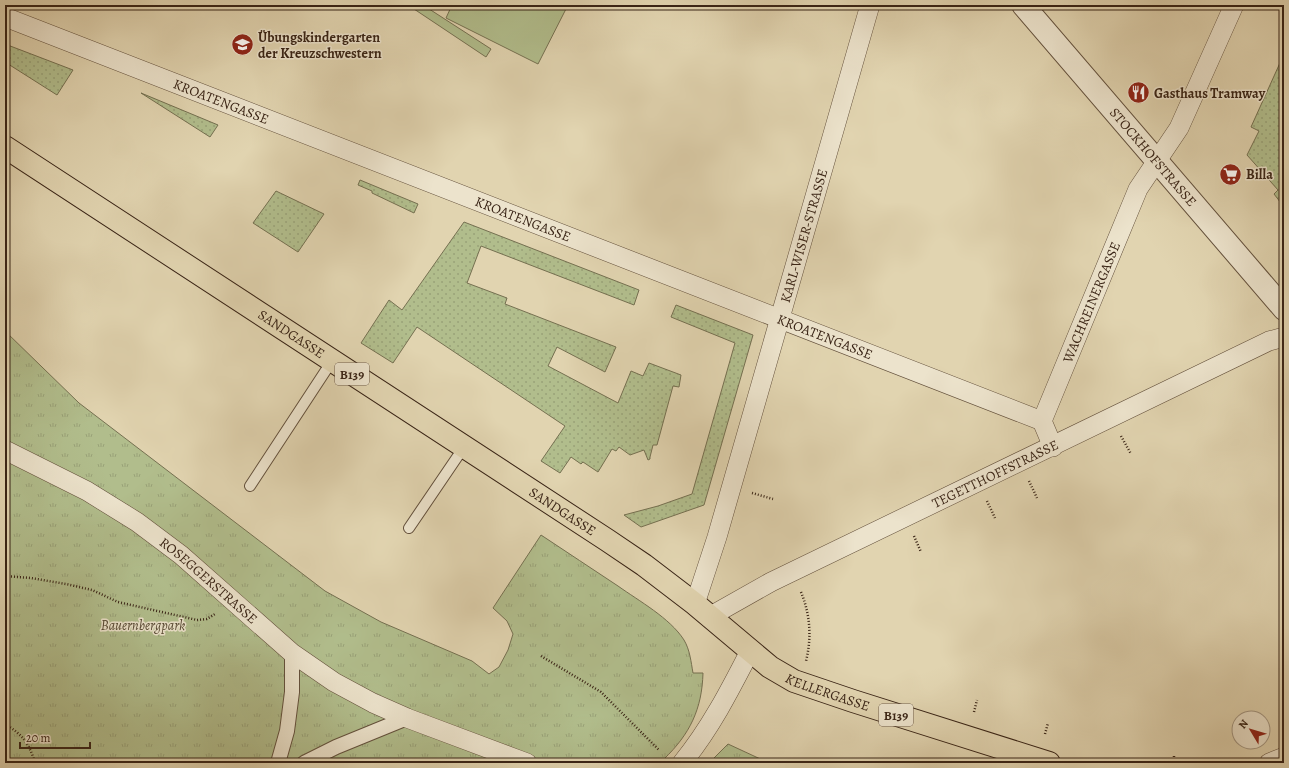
<svg xmlns="http://www.w3.org/2000/svg" width="1289" height="768" viewBox="0 0 1289 768" font-family="Alegreya,serif">
<defs>
<pattern id="grass-dots" width="8" height="8" patternUnits="userSpaceOnUse"><rect width="8" height="8" fill="#b1bd8c"/><path d="M2 2h.1M6 6h.1" fill="none" stroke="#99a278" stroke-width="1.8" stroke-linecap="round"/></pattern>
<pattern id="park-tufts" width="24" height="20" patternUnits="userSpaceOnUse"><rect width="24" height="20" fill="#b1bd8c"/><path d="M3 7l-1-3M5 7V3M7 7l1-3M15 17l-1-3M17 17v-4M19 17l1-3" fill="none" stroke="#99a278"/></pattern>
</defs>
<rect width="100%" height="100%" fill="#e1d4b0"/>
<filter id="stains"><feTurbulence type="fractalNoise" baseFrequency=".005" numOctaves="4"/><feColorMatrix values="0 0 0 0 .2 0 0 0 0 .09 0 0 0 0 .02 0 0 0 .5 -.17"/></filter>
<radialGradient id="worn" r=".72"><stop offset=".6" stop-color="#630" stop-opacity="0"/><stop offset="1" stop-color="#630" stop-opacity=".3"/></radialGradient>
<g fill="url(#grass-dots)" stroke="#757051">
<path d="M 5,44 L 73,70 L 57,95 L 5,62 Z"/>
<path d="M 1284,54 L 1284,207 L 1274,194 L 1278,190 L 1247,155 L 1259,131 L 1251,127 Z"/>
<path d="M 141,93 L 218,125 L 210,137 Z"/>
<path d="M 360,180 L 418,204 L 414,213 L 372,193 L 372,191 L 358,185 Z"/>
<path d="M 276,191 L 324,214 L 298,252 L 253,223 Z"/>
<path d="M 464,222 L 639,290 L 634,305 L 481,246 L 467,283 L 507,298 L 505,304 L 616,347 L 605,372 L 557,347 L 548,366 L 618,403 L 631,371 L 643,376 L 649,363 L 681,375 L 679,387 L 673,386 L 657,445 L 653,445 L 650,457 L 650,459 L 648,460 L 644,450 L 630,455 L 619,447 L 616,451 L 612,449 L 598,472 L 583,462 L 581,464 L 571,457 L 560,473 L 541,461 L 565,426 L 417,327 L 393,363 L 361,343 L 389,300 L 402,310 Z"/>
<path d="M 676,305 L 753,335 L 704,505 L 641,527 L 624,515 L 658,506 L 692,494 L 735,343 L 671,317 Z"/>
</g>
<g fill="url(#park-tufts)" stroke="#757051">
<path d="M 5,331 L 79,403 L 325,591 L 381,622 L 472,661 L 489,674 L 499,667 L 508,650 L 513,634 L 507,621 L 493,608 L 541,535 C 567,552 592,569 618,586 C 639,601 670,618 684,640 C 690,650 691,662 693,673 L 703,673 C 702,709 690,734 664,759 L 664,763 L 5,763 Z"/>
<path d="M 728,744 L 769,763 L 709,763 Z"/>
</g>
<g fill="#b1bd8c" stroke="#757051">
<path d="M 408,5 L 423,5 L 491,49 L 486,57 Z"/>
<path d="M 452,5 L 568,5 L 538,64 L 446,18 Z"/>
</g>
<g fill="none" stroke-linecap="round" stroke-linejoin="round">
<defs>
<g id="service">
<path d="M 250,486 L 332,361"/>
<path d="M 409,528 L 464,447"/>
</g>
<g id="pedestrian">
<path d="M 278,763 L 287,731 L 292,692 L 292,653"/>
<path d="M 304,763 L 336,747 L 407,718"/>
</g>
<g id="minor">
<path id="s1" d="M 5,17 L 1042,421"/>
<path id="s2" d="M 1053,447 L 1042,421 L 1138,189 L 1179,128 L 1234,5"/>
<path id="s3" d="M 5,450 L 87,491 L 137,522 L 181,555 L 292,653 L 334,682 L 373,703 L 407,718 L 527,763"/>
<path id="s4" d="M 695,604 L 717,537 L 870,5"/>
<path id="s5" d="M 709,617 L 771,582 L 1269,341 L 1284,337"/>
<path d="M 682,763 C 710,729 730,690 750,651"/>
<path d="M 1269,763 L 1284,757"/>
</g>
<g id="tertiary">
<path id="s6" d="M 1023,5 L 1284,309"/>
</g>
<g id="primary">
<path id="s7" d="M 5,147 C 206,277 406,409 607,540 L 644,565 L 695,604 L 770,667 L 794,681 L 853,701 L 1049,763"/>
</g>
</defs>
<use href="#service" stroke="#63503c" stroke-width="12"/>
<use href="#pedestrian" stroke="#63503c" stroke-width="16"/>
<use href="#minor" stroke="#63503c" stroke-width="20"/>
<use href="#tertiary" stroke="#63503c" stroke-width="24"/>
<use href="#primary" stroke="#392416" stroke-width="24"/>
<g stroke="#392416" stroke-width="2.5" stroke-dasharray="1 2" stroke-linecap="butt">
<path d="M 1203,5 L 1210,8"/>
<path d="M 1121,436 L 1131,454"/>
<path d="M 1029,481 L 1037,498"/>
<path d="M 752,493 L 773,499"/>
<path d="M 987,501 L 995,518"/>
<path d="M 914,536 L 921,552"/>
<path d="M 5,576 L 31,578 L 66,584 L 92,590 L 118,602 L 197,620 L 207,619 L 215,614"/>
<path d="M 801,592 C 810,614 812,637 806,661"/>
<path d="M 541,656 L 601,692 L 659,750"/>
<path d="M 974,712 L 977,700"/>
<path d="M 5,724 C 23,735 29,743 35,763"/>
<path d="M 1045,734 L 1048,723"/>
<path d="M 1174,763 L 1174,755"/>
</g>
<use href="#service" stroke="#ece3cc" stroke-width="10"/>
<use href="#pedestrian" stroke="#ece3cc" stroke-width="14"/>
<use href="#minor" stroke="#ece3cc" stroke-width="19"/>
<use href="#tertiary" stroke="#ece3cc" stroke-width="22"/>
<use href="#primary" stroke="#e1d4b0" stroke-width="22"/>
</g>
<defs>
<symbol id="school-disc" viewBox="-11 -11 22 22"><circle r="9.5" fill="#8f2418" stroke="#ece3cc"/><path d="M0-5L7-2L0 1L-7-2ZM-4 1L0 2.5L4 1V4Q0 6-4 4Z" fill="#fff"/></symbol>
<symbol id="restaurant-disc" viewBox="-11 -11 22 22"><circle r="9.5" fill="#8f2418" stroke="#ece3cc"/><path d="M-5-6h1v4h1v-4h1v4h1v-4h1v5L-1.5 .5V6h-2V.5L-5-1ZM5-6V6H3V1.5H1.5Q1.5-4 5-6Z" fill="#fff"/></symbol>
<symbol id="supermarket-disc" viewBox="-11 -11 22 22"><circle r="9.5" fill="#8f2418" stroke="#ece3cc"/><path d="M-6-5.5h2.5l.6 2H6L4.5 2H-2.5L-4.4-4H-6ZM-1.5 3.2a1.3 1.3 0 1 0 .1 0ZM3 3.2a1.3 1.3 0 1 0 .1 0Z" fill="#fff"/></symbol>
</defs>
<g fill-rule="evenodd">
<use href="#school-disc" x="230" y="32" width="25" height="25"/>
<use href="#restaurant-disc" x="1126" y="80" width="25" height="25"/>
<use href="#supermarket-disc" x="1218" y="162" width="25" height="25"/>
</g>
<g text-anchor="middle" dominant-baseline="central" stroke-width="3" stroke-linejoin="round" paint-order="stroke">
<g fill="#ece3cc" stroke="#6f5d4d" stroke-width="1">
<rect x="335" y="363" width="34" height="22" rx="3"/>
<rect x="879" y="704" width="34" height="22" rx="3"/>
</g>
<g font-size="13" font-weight="bold" fill="#392416">
<text x="352" y="374">B139</text>
<text x="896" y="715">B139</text>
</g>
<g font-size="14" font-weight="bold" fill="#392416" stroke="#ece3cc" text-anchor="start">
<text x="258" y="37">Übungskindergarten<tspan x="258" dy="16">der Kreuzschwestern</tspan></text>
<text x="1154" y="93">Gasthaus Tramway</text>
<text x="1246" y="174">Billa</text>
</g>
<g font-size="14" fill="#392416" stroke="#ece3cc">
<text stroke="none"><textPath href="#s1" startOffset="232">KROATENGASSE</textPath></text>
<text stroke="none"><textPath href="#s6" startOffset="200">STOCKHOFSTRASSE</textPath></text>
<text stroke="none"><textPath href="#s1" startOffset="556">KROATENGASSE</textPath></text>
<text stroke="none"><textPath href="#s4" startOffset="384">KARL-WISER-STRASSE</textPath></text>
<text stroke="none"><textPath href="#s2" startOffset="157">WACHREINERGASSE</textPath></text>
<text stroke="none"><textPath href="#s7" startOffset="342">SANDGASSE</textPath></text>
<text stroke="none"><textPath href="#s1" startOffset="880">KROATENGASSE</textPath></text>
<text stroke="none"><textPath href="#s5" startOffset="320">TEGETTHOFFSTRASSE</textPath></text>
<text stroke="none"><textPath href="#s7" startOffset="666">SANDGASSE</textPath></text>
<text stroke="none"><textPath href="#s3" startOffset="243">ROSEGGERSTRASSE</textPath></text>
<text stroke="none"><textPath href="#s7" startOffset="989">KELLERGASSE</textPath></text>
</g>
<g font-size="14" font-style="italic" fill="#574a34" stroke="#ece3cc">
<text x="143" y="625">Bauernbergpark</text>
</g>
</g>
<rect width="1289" height="768" fill="none" stroke="#e1d4b0" stroke-width="20"/>
<rect x="6" y="6" width="1277" height="756" fill="none" stroke="#392416" stroke-width="2"/>
<rect x="10" y="10" width="1269" height="748" fill="none" stroke="#392416"/>
<g transform="translate(1251 730) rotate(308)"><circle r="19" fill="#ece3cc" stroke="#a49783"/>
<path d="M0-3L7 15L0 10L-7 15Z" fill="#8f2418"/>
<text y="-6" font-size="11" font-weight="bold" text-anchor="middle" fill="#392416">N</text>
</g>
<path d="M20 742v6h70v-6" fill="none" stroke="#392416" stroke-width="2"/>
<text x="26" y="742" font-size="12" fill="#392416" stroke="#ece3cc" stroke-width="3" paint-order="stroke">20 m</text>
<rect width="100%" height="100%" filter="url(#stains)"/>
<rect width="100%" height="100%" fill="url(#worn)"/>
</svg>
